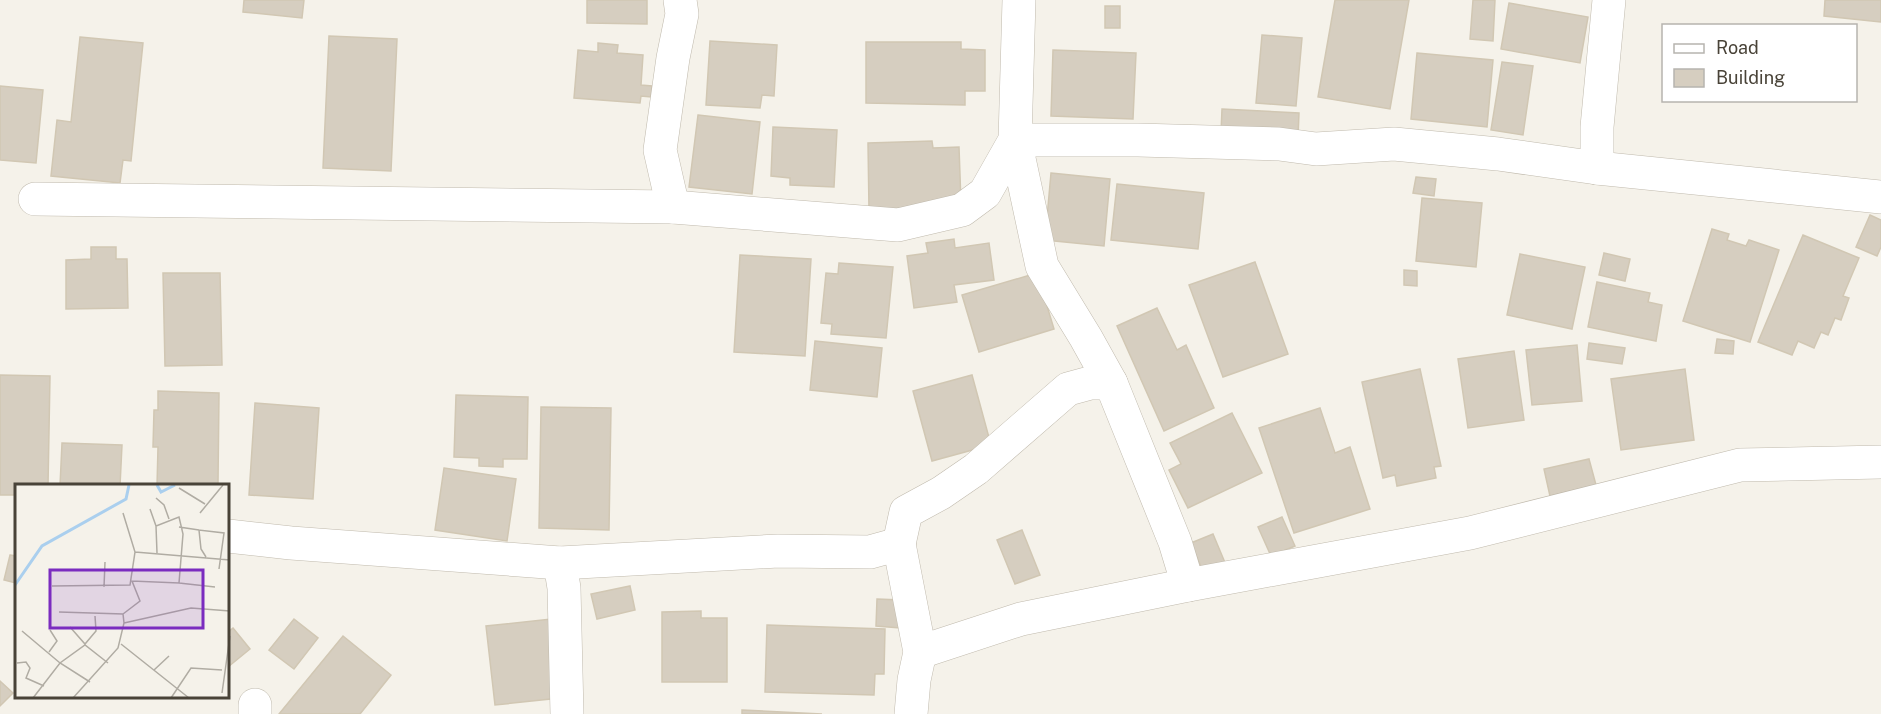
<svg xmlns="http://www.w3.org/2000/svg" width="1881" height="714" viewBox="0 0 1881 714" font-family="'Public Sans',sans-serif">
<rect width="100%" height="100%" fill="#f5f2ea"/>
<g fill="#d6cec0" stroke="#d1c7b3" stroke-width="1.5">
<path d="M 244,0 L 304,0 L 302,18 L 243,12 Z"/>
<path d="M 587,0 L 647,0 L 647,24 L 587,23 Z"/>
<path d="M 1335,0 L 1409,0 L 1390,109 L 1318,97 Z"/>
<path d="M 1473,0 L 1495,0 L 1493,41 L 1470,39 Z"/>
<path d="M 1825,0 L 1881,0 L 1881,22 L 1824,16 Z"/>
<path d="M 1509,3 L 1588,17 L 1580,63 L 1501,49 Z"/>
<rect x="1105" y="6" width="15" height="22"/>
<path d="M 1262,35 L 1302,38 L 1296,106 L 1256,103 Z"/>
<path d="M 329,36 L 397,39 L 391,171 L 323,168 Z"/>
<path d="M 80,37 L 143,43 L 131,161 L 123,160 L 120,183 L 51,176 L 57,120 L 71,122 Z"/>
<path d="M 710,41 L 777,45 L 774,96 L 762,95 L 760,108 L 706,105 Z"/>
<path d="M 866,42 L 961,42 L 961,49 L 985,50 L 985,91 L 965,91 L 965,105 L 866,103 Z"/>
<path d="M 598,43 L 618,45 L 617,53 L 643,55 L 641,85 L 652,86 L 651,97 L 641,96 L 640,103 L 574,98 L 578,50 L 598,52 Z"/>
<path d="M 1053,50 L 1136,53 L 1133,119 L 1051,116 Z"/>
<path d="M 1417,53 L 1493,60 L 1487,127 L 1411,119 Z"/>
<path d="M 1502,62 L 1533,66 L 1523,135 L 1491,130 Z"/>
<path d="M 0,86 L 43,90 L 36,163 L 0,160 Z"/>
<path d="M 1222,109 L 1299,113 L 1298,137 L 1221,133 Z"/>
<path d="M 698,115 L 760,122 L 752,194 L 689,187 Z"/>
<path d="M 773,127 L 837,130 L 834,187 L 790,185 L 790,178 L 771,176 Z"/>
<path d="M 932,141 L 933,148 L 959,147 L 961,203 L 922,209 L 869,210 L 868,143 Z"/>
<path d="M 1051,173 L 1110,179 L 1104,246 L 1045,240 Z"/>
<path d="M 1416,177 L 1436,179 L 1434,196 L 1413,193 Z"/>
<path d="M 1117,184 L 1204,193 L 1198,249 L 1111,240 Z"/>
<path d="M 1422,198 L 1482,203 L 1476,267 L 1416,261 Z"/>
<path d="M 1870,215 L 1881,220 L 1881,247 L 1877,256 L 1856,247 Z"/>
<path d="M 1712,229 L 1729,234 L 1727,240 L 1746,246 L 1749,240 L 1779,250 L 1750,342 L 1683,321 Z"/>
<path d="M 1803,235 L 1859,258 L 1843,296 L 1849,298 L 1841,320 L 1835,318 L 1828,335 L 1821,332 L 1814,348 L 1798,341 L 1792,355 L 1758,342 Z"/>
<path d="M 954,239 L 955,248 L 989,243 L 994,280 L 954,285 L 957,302 L 914,308 L 907,256 L 928,253 L 926,243 Z"/>
<path d="M 91,247 L 116,247 L 116,259 L 127,259 L 128,308 L 66,309 L 66,260 L 91,259 Z"/>
<path d="M 1604,253 L 1630,259 L 1625,281 L 1599,275 Z"/>
<path d="M 1520,254 L 1585,267 L 1572,329 L 1507,315 Z"/>
<path d="M 740,255 L 811,259 L 805,356 L 734,352 Z"/>
<path d="M 1255,262 L 1288,354 L 1223,377 L 1189,285 Z"/>
<path d="M 839,263 L 893,267 L 886,338 L 831,334 L 832,324 L 821,323 L 826,273 L 838,274 Z"/>
<path d="M 1404,270 L 1417,271 L 1417,286 L 1404,285 Z"/>
<path d="M 163,273 L 220,273 L 222,365 L 165,366 Z"/>
<path d="M 1037,273 L 1054,329 L 979,352 L 962,295 Z"/>
<path d="M 1597,282 L 1650,293 L 1648,302 L 1662,305 L 1656,341 L 1588,327 Z"/>
<path d="M 1157,308 L 1177,350 L 1186,345 L 1214,408 L 1164,431 L 1117,326 Z"/>
<path d="M 1717,339 L 1734,341 L 1733,354 L 1715,353 Z"/>
<path d="M 815,341 L 882,348 L 877,397 L 810,390 Z"/>
<path d="M 1589,343 L 1625,348 L 1622,364 L 1587,359 Z"/>
<path d="M 1577,345 L 1582,401 L 1532,405 L 1526,350 Z"/>
<path d="M 1514,351 L 1524,420 L 1468,428 L 1458,359 Z"/>
<path d="M 1420,369 L 1441,466 L 1434,467 L 1436,478 L 1397,486 L 1395,475 L 1383,478 L 1362,382 Z"/>
<path d="M 1685,369 L 1694,440 L 1621,450 L 1611,379 Z"/>
<path d="M 0,375 L 50,376 L 48,486 L 16,486 L 16,495 L 0,495 Z"/>
<path d="M 972,375 L 991,445 L 932,461 L 913,391 Z"/>
<path d="M 158,391 L 219,393 L 218,484 L 157,486 L 158,447 L 153,447 L 154,410 L 158,410 Z"/>
<path d="M 456,395 L 528,397 L 527,459 L 503,459 L 503,467 L 479,466 L 479,458 L 454,457 Z"/>
<path d="M 255,403 L 319,408 L 313,499 L 249,495 Z"/>
<path d="M 541,407 L 611,408 L 609,530 L 539,528 Z"/>
<path d="M 1320,408 L 1335,453 L 1350,447 L 1370,509 L 1294,533 L 1259,428 Z"/>
<path d="M 1232,413 L 1262,473 L 1188,508 L 1169,470 L 1181,464 L 1170,443 Z"/>
<path d="M 62,443 L 122,445 L 120,486 L 60,486 Z"/>
<path d="M 1589,459 L 1596,485 L 1550,496 L 1544,469 Z"/>
<path d="M 444,468 L 516,479 L 507,541 L 435,530 Z"/>
<path d="M 1282,517 L 1295,546 L 1271,556 L 1258,527 Z"/>
<path d="M 1022,530 L 1040,575 L 1015,584 L 997,540 Z"/>
<path d="M 1213,534 L 1226,565 L 1204,574 L 1191,543 Z"/>
<path d="M 10,555 L 16,556 L 16,583 L 4,580 Z"/>
<path d="M 630,586 L 635,610 L 597,619 L 591,594 Z"/>
<path d="M 877,599 L 901,600 L 900,628 L 876,626 Z"/>
<path d="M 701,611 L 701,618 L 727,618 L 727,682 L 662,682 L 662,612 Z"/>
<path d="M 294,619 L 318,638 L 294,669 L 269,650 Z"/>
<path d="M 551,619 L 560,698 L 495,705 L 486,626 Z"/>
<path d="M 767,625 L 885,629 L 884,674 L 875,674 L 874,695 L 765,692 Z"/>
<path d="M 233,628 L 250,649 L 228,667 L 228,632 Z"/>
<path d="M 343,636 L 391,675 L 360,714 L 279,714 Z"/>
<path d="M 0,681 L 13,693 L 0,706 Z"/>
<path d="M 742,710 L 822,714 L 742,714 Z"/>
</g>
<g fill="none" stroke-linecap="round" stroke-linejoin="round">
<defs>
<g id="minor">
<path d="M 1597,168 L 1881,197"/>
<path d="M 35,199 L 673,207 L 898,225 L 962,210 L 985,193 L 1015,140 L 1019,0"/>
<path d="M 673,207 L 660,150 L 673,58 L 682,14 L 680,0"/>
<path d="M 1111,383 L 1175,542 L 1188,585"/>
<path d="M 228,536 L 291,543 L 560,563 L 778,551 L 870,552 L 899,544 L 920,652 L 914,680 L 911,714"/>
<path d="M 899,544 L 906,512 L 941,493 L 976,469 L 1068,389 L 1090,383 L 1111,383 L 1086,338 L 1042,266 L 1015,140 L 1138,140 L 1279,144 L 1316,149 L 1394,144 L 1498,154 L 1597,168 L 1597,127 L 1609,0"/>
<path d="M 560,563 L 564,588 L 567,714"/>
<path d="M 920,652 L 1021,619 L 1188,585 L 1470,533 L 1740,465 L 1881,462"/>
<path d="M 255,705 L 255,714"/>
</g>
</defs>
<use href="#minor" stroke="#c0baad" stroke-width="34"/>
<use href="#minor" stroke="#fff" stroke-width="33"/>
</g>
<g transform="translate(15 484)">
<rect width="214" height="214" fill="#f5f2ea"/>
<path fill="none" stroke="#aacfee" stroke-width="3" d="M 142,1 L 146,8 L 160,1M 0,101 L 27,62 L 111,15 L 114,1"/>
<path fill="none" stroke="#b0aca3" stroke-width="1.5" d="M 164,4 L 190,20M 141,14 L 149,21 L 154,35M 135,25 L 141,42M 185,29 L 208,1M 164,43 L 184,46M 120,68 L 215,76M 191,73 L 186,65 L 184,46 L 209,49 L 204,85M 164,99 L 200,103M 37,102 L 115,101 L 120,68 L 108,29M 89,103 L 90,78M 44,128 L 108,130 L 109,139 L 103,164 L 58,214M 108,130 L 125,117 L 117,97 L 164,99 L 168,50 L 164,33 L 141,42 L 142,69M 109,139 L 176,124 L 215,127M 55,143 L 70,160 L 81,147 L 80,132M 7,147 L 45,179 L 75,198M 106,160 L 174,214M 34,168 L 42,157 L 35,146M 2,179 L 11,178 L 15,184 L 11,194 L 29,202M 139,186 L 154,172M 207,209 L 215,152M 18,214 L 45,179 L 70,161 L 93,179M 156,214 L 176,184 L 207,186"/>
<path fill="#7b2cbf" fill-opacity="0.15" stroke="#7b2cbf" stroke-width="3" d="M 35,86 L 188,86 L 188,144 L 35,144 Z"/>
<rect width="214" height="214" fill="none" stroke="#494338" stroke-width="3"/>
</g>
<rect x="1662" y="24" width="195" height="78" fill="#ffffff" stroke="#b6b4af" stroke-width="1.5"/>
<rect x="1674" y="44" width="30" height="9" fill="#ffffff" stroke="#b6b4af" stroke-width="1.5"/>
<text x="1716" y="54" font-size="18" fill="#494338">Road</text>
<rect x="1674" y="69" width="30" height="18" fill="#d6cec0" stroke="#b6b4af" stroke-width="1.5"/>
<text x="1716" y="84" font-size="18" fill="#494338">Building</text>
</svg>
